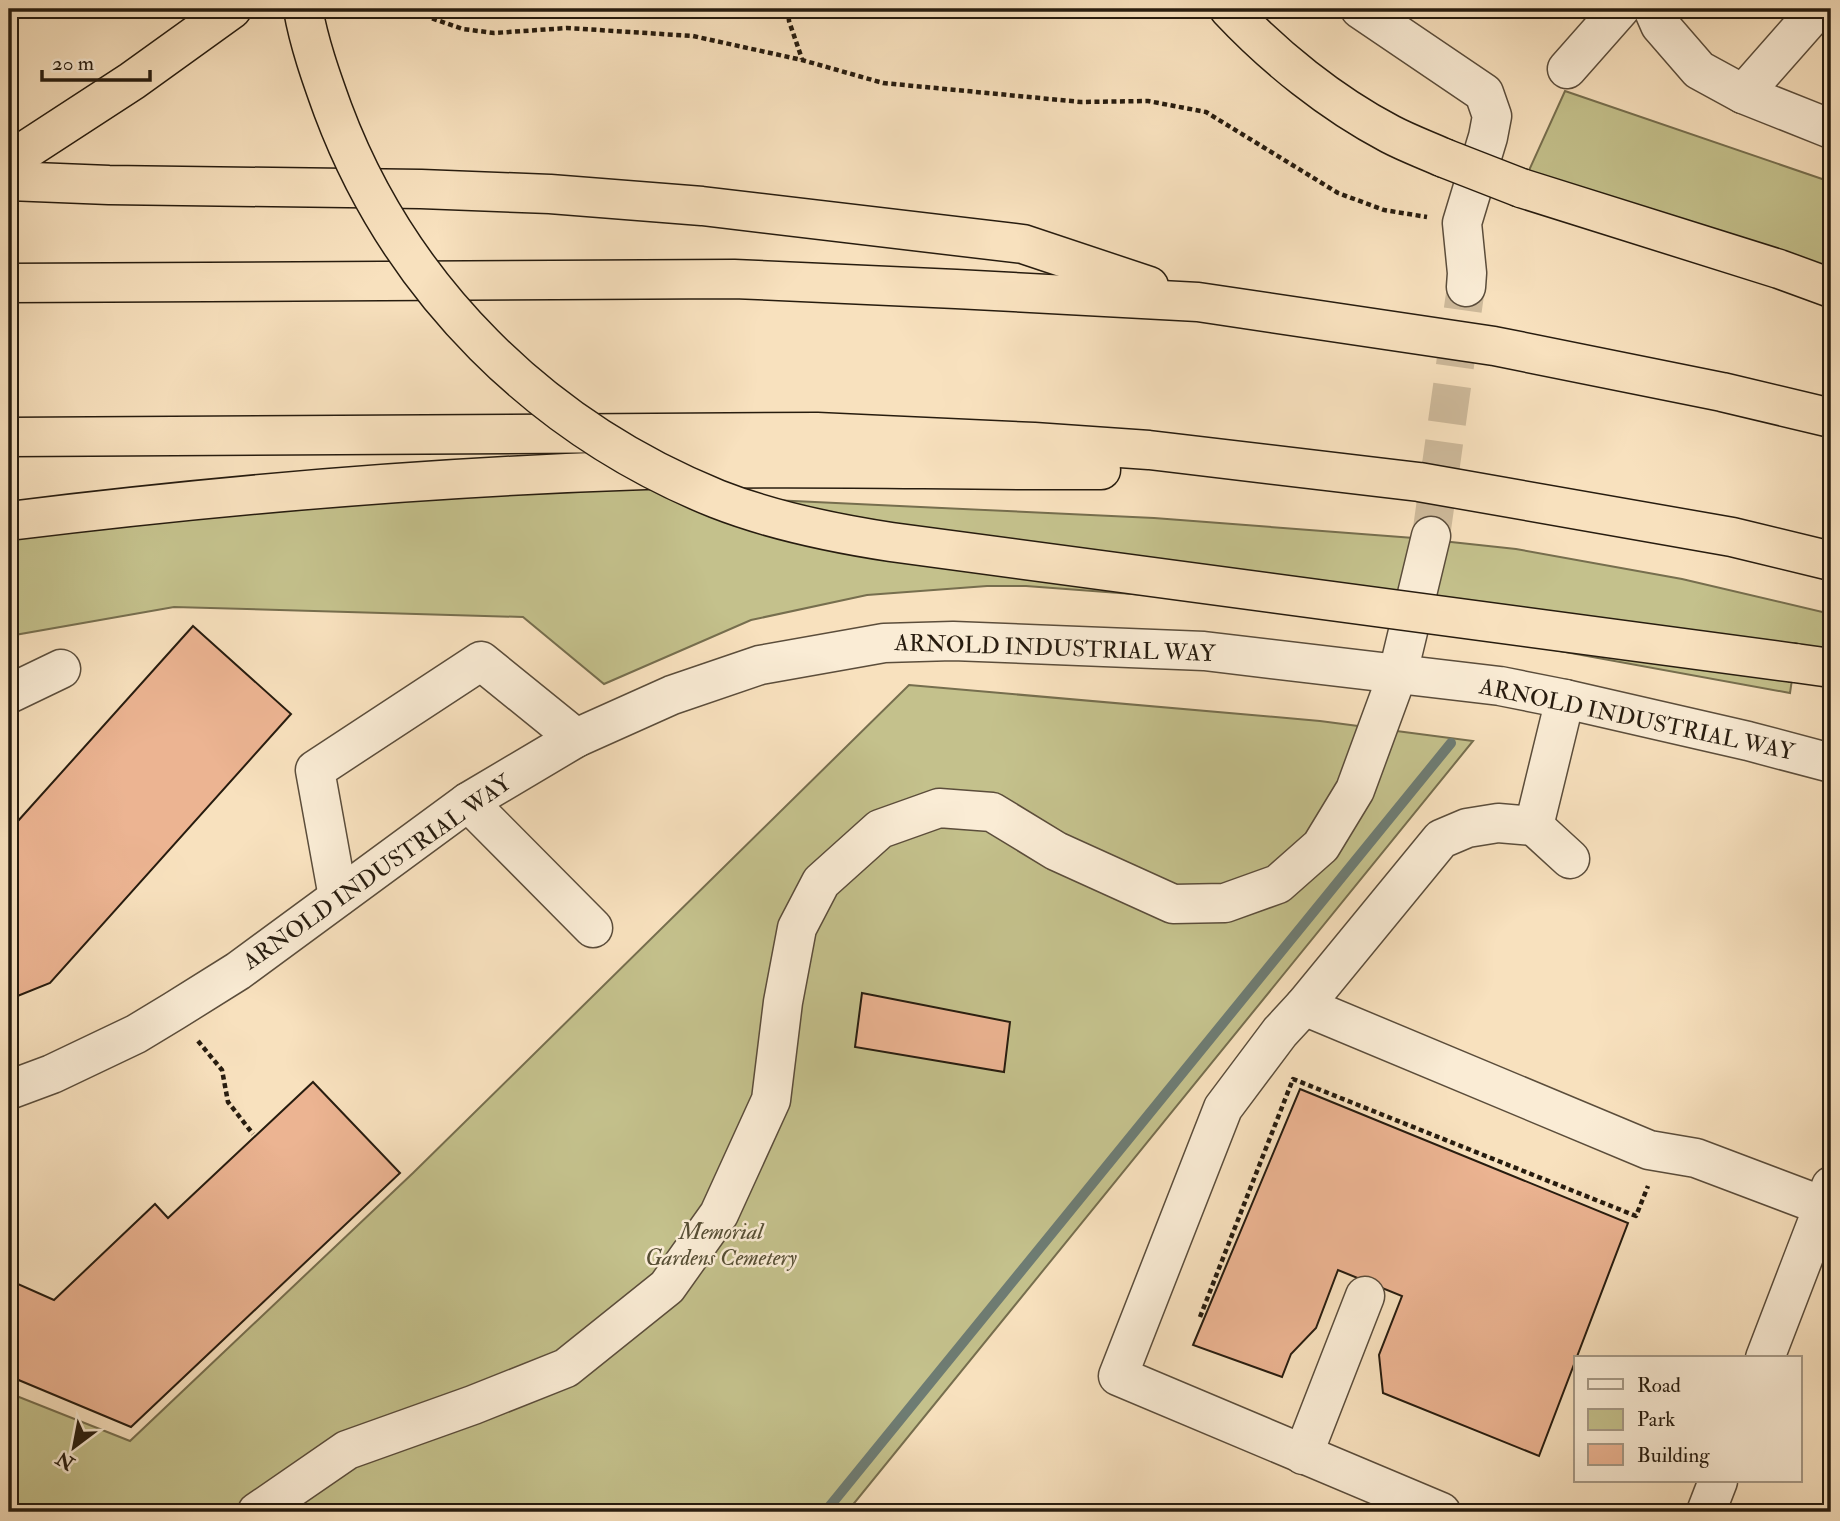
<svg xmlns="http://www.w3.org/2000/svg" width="1840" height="1521" viewBox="0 0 1840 1521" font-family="'IM FELL Double Pica',serif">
<rect width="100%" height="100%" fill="#f8e1be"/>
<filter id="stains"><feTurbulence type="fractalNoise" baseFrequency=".00286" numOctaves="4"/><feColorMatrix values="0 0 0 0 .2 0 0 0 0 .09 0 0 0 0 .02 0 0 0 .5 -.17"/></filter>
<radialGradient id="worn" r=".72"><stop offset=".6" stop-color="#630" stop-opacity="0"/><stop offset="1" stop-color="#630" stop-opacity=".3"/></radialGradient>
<g fill="#c4c18c" stroke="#766e4e" stroke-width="2">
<path d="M 1565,91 L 1831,182 L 1831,288 L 1521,188 Z"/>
<path d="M 645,470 L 729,498 L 1154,518 L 1414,538 L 1516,549 L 1682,579 L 1831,614 L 1831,649 L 1797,645 L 1790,693 L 1516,643 L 1226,601 L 1026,586 L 987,586 L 867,595 L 751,620 L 604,684 L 523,617 L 174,607 L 9,636 L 9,521 Z"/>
<path d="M 909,685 L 1320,721 L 1473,741 L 847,1512 L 9,1512 L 9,1393 L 130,1441 L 413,1173 Z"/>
</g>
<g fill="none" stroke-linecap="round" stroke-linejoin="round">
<path stroke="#6e7c73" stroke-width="10" d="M 825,1512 L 1451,743"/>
</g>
<g fill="#ecb492" stroke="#271c0f" stroke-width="2">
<path d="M 193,626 L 291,714 L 50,983 L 15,997 L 9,991 L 9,831 Z"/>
<path d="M 862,993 L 1010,1022 L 1004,1072 L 855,1047 Z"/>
<path d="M 313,1082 L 400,1173 L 131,1427 L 9,1376 L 9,1280 L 54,1300 L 155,1204 L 168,1218 Z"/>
<path d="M 1300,1089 L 1628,1223 L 1539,1456 L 1383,1393 L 1379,1355 L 1402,1296 L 1338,1270 L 1316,1328 L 1291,1354 L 1282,1377 L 1193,1345 Z"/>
</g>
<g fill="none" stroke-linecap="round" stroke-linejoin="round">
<path stroke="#ceba9b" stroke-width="38" stroke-dasharray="38 19" stroke-linecap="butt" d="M 1431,536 L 1466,287"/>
<defs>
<g id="minor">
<path d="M 1360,9 L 1484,93 L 1492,116 L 1488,137 L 1462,223 L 1467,273 L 1466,287"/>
<path d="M 1653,9 L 1660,25 L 1699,70 L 1743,94 L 1831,129"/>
<path d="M 1567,69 L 1620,9"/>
<path d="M 1743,94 L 1818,9"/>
<path d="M 9,694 L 61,669"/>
<path d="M 468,802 L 593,928"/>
<path d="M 1534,826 L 1570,859"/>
<path d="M 338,897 L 315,770 L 481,661 L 576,738"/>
<path d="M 1304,1006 L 1441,839 L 1467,828 L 1498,823 L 1534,826 L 1565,699"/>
<path d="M 9,1090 L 52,1074 L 136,1034 L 174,1011 L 238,971 L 468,802 L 576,738 L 672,695 L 760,665 L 884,643 L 953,641 L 1204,651 L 1500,686 L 1565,699 L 1748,741 L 1831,763"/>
<path d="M 1765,1358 L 1831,1186"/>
<path d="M 1303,1455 L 1365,1296"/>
<path d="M 257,1512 L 347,1450 L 473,1405 L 566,1368 L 667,1287 L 719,1214 L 771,1100 L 783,1002 L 797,928 L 821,882 L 880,829 L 939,808 L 992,812 L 1056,851 L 1173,904 L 1225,903 L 1278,884 L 1321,846 L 1355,790 L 1398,673 L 1431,536"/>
<path d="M 1441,1512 L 1118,1376 L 1223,1108 L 1280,1032 L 1304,1006 L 1649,1150 L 1696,1158 L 1823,1206"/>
<path d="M 1706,1512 L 1718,1481"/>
</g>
<g id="highway">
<path d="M 1229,9 C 1274,57 1331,103 1390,134 C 1407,143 1426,150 1444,158"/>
<path d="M 9,161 L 132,81 L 232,9"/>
<path d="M 9,181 L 109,185 L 421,189 L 550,194 L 702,206 L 1023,244 L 1149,286"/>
<path d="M 1521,188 L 1779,269 L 1831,288"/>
<path d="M 9,283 L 734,279 L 956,289 L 1198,302 L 1494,346 L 1722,392 L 1831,418"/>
<path d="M 9,437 L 817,432 L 1034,442 L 1149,450 L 1419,482 L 1732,537 L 1831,561"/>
<path d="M 9,521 C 220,495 432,477 645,470 C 797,465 949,471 1101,470"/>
<path d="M 1795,663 L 1831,668"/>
</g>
</defs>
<use href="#minor" stroke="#5b4d3b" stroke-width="41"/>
<use href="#highway" stroke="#271c0f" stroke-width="41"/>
<g stroke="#271c0f" stroke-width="4.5" stroke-dasharray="5 3.5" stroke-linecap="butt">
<path d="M 418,9 L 431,18 L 463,29 L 494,33 L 567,28 L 693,36 L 802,60 L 883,83 L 1081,102 L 1148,101 L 1206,112 L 1338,193 L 1384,210 L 1427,217"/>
<path d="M 788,9 L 789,21 L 802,59"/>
<path d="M 198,1041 L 222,1070 L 228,1102 L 253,1134"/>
<path d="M 1200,1317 L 1293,1079 L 1636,1216 L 1648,1186"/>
</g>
<use href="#minor" stroke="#faecd5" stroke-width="38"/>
<use href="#highway" stroke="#f8e1be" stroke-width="38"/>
<defs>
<g id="highway-bridge">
<path d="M 303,9 C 309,43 321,77 333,110 C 400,289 541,428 717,499 C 773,521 832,533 891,542 L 1795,663"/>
<path d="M 1444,158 L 1521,188"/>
</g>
</defs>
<use href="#highway-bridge" stroke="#271c0f" stroke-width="41" stroke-linecap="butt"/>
<use href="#highway-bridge" stroke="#f8e1be" stroke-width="38"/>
</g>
<g text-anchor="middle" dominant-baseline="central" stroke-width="5" stroke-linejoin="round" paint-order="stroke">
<g font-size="23" fill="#271c0f" stroke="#faecd5">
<text transform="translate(1055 648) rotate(2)">ARNOLD INDUSTRIAL WAY</text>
<text transform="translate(1637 719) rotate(12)">ARNOLD INDUSTRIAL WAY</text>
<text transform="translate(377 872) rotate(-35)">ARNOLD INDUSTRIAL WAY</text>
</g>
<g font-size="23" font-style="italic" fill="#564e34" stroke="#faecd5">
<text x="721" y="1231">Memorial<tspan x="721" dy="26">Gardens Cemetery</tspan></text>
</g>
</g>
<rect width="1840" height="1521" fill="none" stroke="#f8e1be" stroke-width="35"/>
<rect x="10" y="10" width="1819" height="1500" fill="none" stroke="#271c0f" stroke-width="3.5"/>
<rect x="18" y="18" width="1805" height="1486" fill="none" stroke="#271c0f" stroke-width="2"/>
<rect x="1574" y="1356" width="228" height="126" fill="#faecd5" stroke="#a69986" stroke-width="2"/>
<rect x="1588" y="1379" width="35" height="10" fill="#faecd5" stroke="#a69986" stroke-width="2"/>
<text x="1637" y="1392" font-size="21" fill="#271c0f">Road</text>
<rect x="1588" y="1409" width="35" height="21" fill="#c4c18c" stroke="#a69986" stroke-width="2"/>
<text x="1637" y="1426" font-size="21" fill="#271c0f">Park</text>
<rect x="1588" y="1444" width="35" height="21" fill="#ecb492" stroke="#a69986" stroke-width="2"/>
<text x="1637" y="1462" font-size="21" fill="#271c0f">Building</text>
<g transform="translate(74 1447) rotate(212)" stroke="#faecd5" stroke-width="5" paint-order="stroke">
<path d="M0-5L12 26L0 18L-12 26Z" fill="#271c0f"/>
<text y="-10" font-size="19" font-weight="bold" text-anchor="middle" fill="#271c0f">N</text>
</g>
<path d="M42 70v10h108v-10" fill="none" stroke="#271c0f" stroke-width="3.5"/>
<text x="52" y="70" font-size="21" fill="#271c0f" stroke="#faecd5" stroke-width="5" paint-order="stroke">20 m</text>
<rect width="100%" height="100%" filter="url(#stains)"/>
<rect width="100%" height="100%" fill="url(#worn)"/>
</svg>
